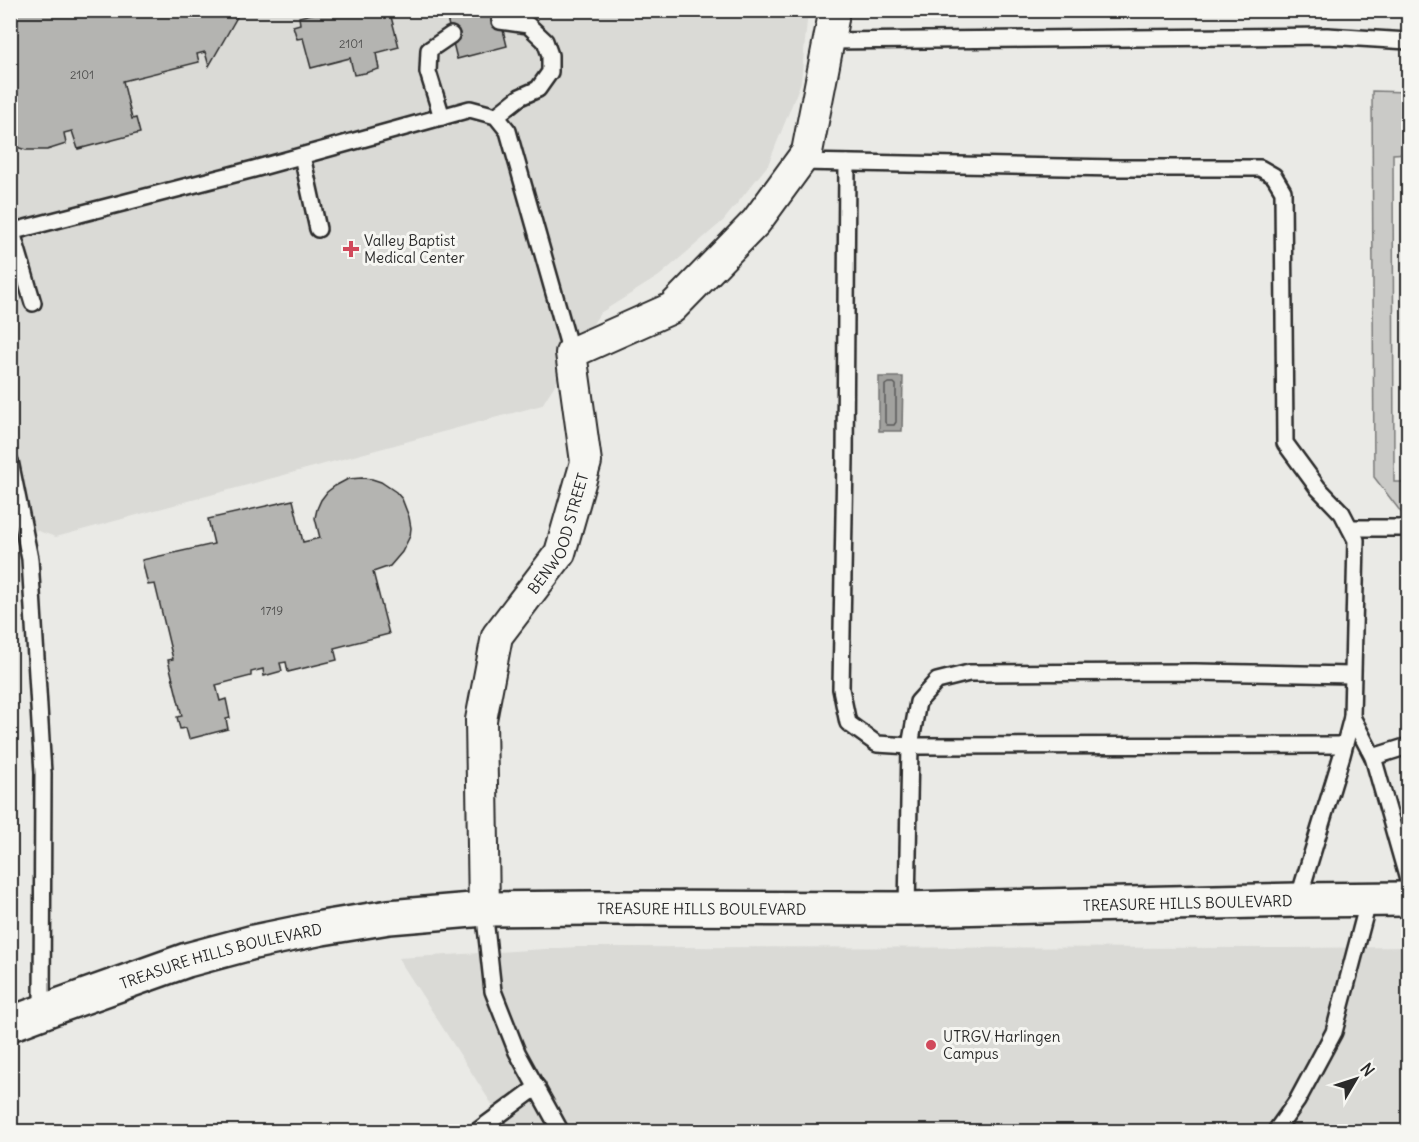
<svg xmlns="http://www.w3.org/2000/svg" width="1419" height="1142" viewBox="0 0 1419 1142" font-family="Delius,sans-serif">
<rect width="100%" height="100%" fill="#eaeae6"/>
<filter id="ink" filterUnits="userSpaceOnUse"><feTurbulence type="fractalNoise" baseFrequency=".0167" numOctaves="2"/><feDisplacementMap in="SourceGraphic" scale="12" xChannelSelector="R" yChannelSelector="G"/><feConvolveMatrix kernelMatrix="1 2 1 2 8 2 1 2 1" color-interpolation-filters="sRGB"/></filter>
<g filter="url(#ink)">
<g fill="#dadad6">
<path d="M 11,11 L 808,11 L 801,82 L 768,165 L 723,221 L 659,276 L 600,313 L 542,405 L 56,537 L 11,522 Z"/>
<path d="M 577,947 L 1289,948 L 1408,947 L 1408,1131 L 509,1131 L 398,958 Z"/>
</g>
<path fill="#cacac7" stroke="#7a7a79" stroke-width="1.5" d="M 1372,91 L 1408,92 L 1408,153 L 1393,154 L 1394,482 L 1408,482 L 1408,516 L 1404,516 L 1374,477 Z"/>
<path fill="#a1a19e" stroke="#727270" stroke-width="1.5" d="M 879,377 L 903,377 L 902,431 L 879,431 Z"/>
<g fill="none" stroke-linecap="round" stroke-linejoin="round">
<path stroke="#5a5a59" stroke-width="1.5" d="M 888,383 L 894,383 L 896,385 L 896,422 L 894,425 L 887,425 L 885,422 L 885,385 Z"/>
</g>
<g fill="#b4b4b1" stroke="#2b2b2b" stroke-width="1.5">
<path d="M 10,10 L 241,10 L 209,66 L 205,52 L 197,54 L 199,62 L 123,81 L 132,119 L 136,118 L 140,133 L 78,149 L 72,131 L 64,133 L 66,144 L 47,150 L 26,150 L 10,145 Z"/>
<path d="M 316,10 L 395,10 L 395,12 L 390,13 L 399,47 L 376,53 L 379,69 L 365,73 L 354,75 L 350,58 L 311,68 L 303,38 L 297,39 L 293,26 L 300,24 L 299,17 L 316,13 Z"/>
<path d="M 445,10 L 498,10 L 507,46 L 457,59 Z"/>
<path d="M 362,478 L 372,479 L 381,482 L 396,492 L 402,499 L 409,517 L 411,528 L 410,536 L 402,552 L 390,566 L 373,572 L 389,634 L 334,648 L 337,660 L 288,672 L 286,662 L 280,663 L 282,671 L 264,676 L 263,669 L 251,672 L 251,676 L 216,685 L 220,701 L 226,699 L 230,718 L 226,719 L 228,729 L 189,739 L 186,728 L 180,729 L 177,717 L 182,716 L 168,660 L 173,659 L 155,584 L 148,585 L 142,560 L 214,544 L 208,519 L 293,500 L 303,542 L 320,538 L 315,518 L 317,509 L 321,500 L 327,492 L 335,486 L 348,479 Z"/>
</g>
<g fill="none" stroke-linecap="round" stroke-linejoin="round">
<defs>
<g id="service">
<path d="M 829,41 L 1327,36 L 1408,41"/>
<path d="M 496,116 L 520,97 L 538,89 L 550,72 L 550,55 L 545,41 L 528,25 L 500,21"/>
<path d="M 442,117 L 428,72 L 429,50 L 451,35"/>
<path d="M 302,156 L 318,229"/>
<path d="M 800,162 L 1119,168 L 1260,168 L 1274,176 L 1283,191 L 1285,443 L 1318,488 L 1342,513 L 1356,540 L 1352,717 L 1342,755 L 1298,900"/>
<path d="M 847,163 L 845,458 L 841,689 L 848,723 L 877,744 L 910,746 L 1344,745"/>
<path d="M 10,232 L 254,169 L 470,109 L 496,116 L 508,131 L 571,353"/>
<path d="M 12,232 L 33,303"/>
<path d="M 10,461 L 30,559 L 43,773 L 42,1011"/>
<path d="M 1350,528 L 1408,528"/>
<path d="M 1352,717 L 1373,757 L 1408,880"/>
<path d="M 1373,757 L 1408,746"/>
<path d="M 484,909 L 493,991 L 517,1052 L 561,1132"/>
<path d="M 907,909 L 910,746 L 918,702 L 937,681 L 969,673 L 1195,672 L 1352,675"/>
<path d="M 476,1132 L 537,1087"/>
<path d="M 1275,1132 L 1297,1101 L 1334,1032 L 1369,899"/>
</g>
<g id="minor">
<path id="s1" d="M 484,909 L 481,720 L 497,636 L 560,553 L 586,462 L 571,353 L 672,308 L 756,222 L 807,152 L 833,19 L 833,10"/>
</g>
<g id="tertiary">
<path id="s2" d="M 10,1024 L 58,1006 L 187,960 L 254,942 L 322,928 L 389,917 L 484,909 L 596,908 L 907,909 L 1298,900 L 1408,899"/>
</g>
</defs>
<use href="#service" stroke="#2b2b2b" stroke-width="20"/>
<use href="#minor" stroke="#2b2b2b" stroke-width="34"/>
<use href="#tertiary" stroke="#2b2b2b" stroke-width="38"/>
<use href="#service" stroke="#f6f6f2" stroke-width="15"/>
<use href="#minor" stroke="#f6f6f2" stroke-width="30"/>
<use href="#tertiary" stroke="#f6f6f2" stroke-width="33"/>
</g>
</g>
<g fill="#d1495b" stroke="#f6f6f2" stroke-width="2">
<path d="M348 240h6v6h6v6h-6v6h-6v-6h-6v-6h6z"/>
<circle cx="931" cy="1045" r="6"/>
</g>
<g text-anchor="middle" dominant-baseline="central" stroke-width="6" stroke-linejoin="round" paint-order="stroke">
<g font-size="12" fill="#4d4d4c">
<text x="351" y="43">2101</text>
<text x="82" y="74">2101</text>
<text x="272" y="610">1719</text>
</g>
<g font-size="15" fill="#2b2b2b" stroke="#f6f6f2" text-anchor="start">
<text x="364" y="240">Valley Baptist<tspan x="364" dy="17">Medical Center</tspan></text>
<text x="943" y="1036">UTRGV Harlingen<tspan x="943" dy="17">Campus</tspan></text>
</g>
<g font-size="15" fill="#2b2b2b" stroke="#f6f6f2">
<text stroke="none"><textPath href="#s1" startOffset="396">BENWOOD STREET</textPath></text>
<text stroke="none"><textPath href="#s2" startOffset="1194">TREASURE HILLS BOULEVARD</textPath></text>
<text stroke="none"><textPath href="#s2" startOffset="708">TREASURE HILLS BOULEVARD</textPath></text>
<text stroke="none"><textPath href="#s2" startOffset="222">TREASURE HILLS BOULEVARD</textPath></text>
</g>
</g>
<rect width="1419" height="1142" fill="none" stroke="#f6f6f2" stroke-width="36"/>
<rect x="18" y="18" width="1383" height="1106" fill="none" stroke="#2b2b2b" stroke-width="2" filter="url(#ink)"/>
<g transform="translate(1356 1079) rotate(51)" stroke="#f6f6f2" stroke-width="4.5" paint-order="stroke">
<path d="M0-4.5L10 22L0 15L-10 22Z" fill="#2b2b2b"/>
<text y="-9" font-size="16" font-weight="bold" text-anchor="middle" fill="#2b2b2b">N</text>
</g>
</svg>
